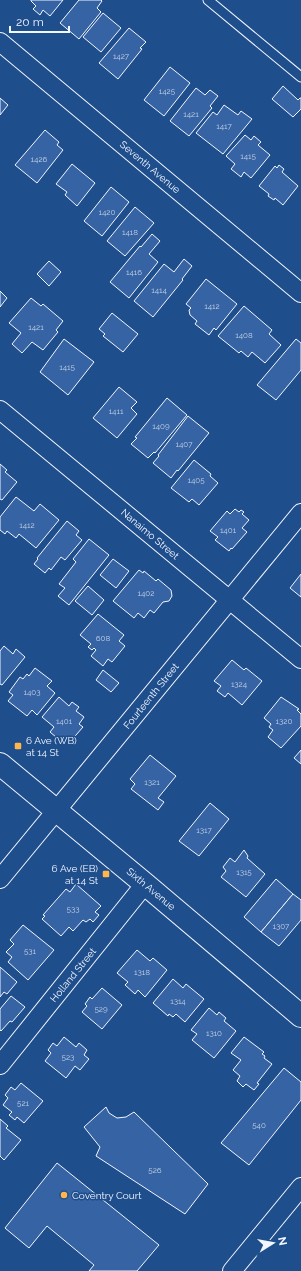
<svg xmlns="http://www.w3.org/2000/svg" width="301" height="1271" viewBox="0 0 301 1271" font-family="Raleway,sans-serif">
<rect width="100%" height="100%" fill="#1f4e8c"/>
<g fill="#3563a3" stroke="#f2f6ff">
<path d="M 31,0 L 63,0 L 50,16 L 43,10 L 40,15 L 33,9 L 36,6 L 31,1 Z"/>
<path d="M 79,0 L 101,0 L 102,1 L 97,8 L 101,12 L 79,39 L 60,23 Z"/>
<path d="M 103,13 L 121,28 L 101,52 L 83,37 Z"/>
<path d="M 129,28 L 146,42 L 140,48 L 142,49 L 118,79 L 99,63 Z"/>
<path d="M 170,67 L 190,83 L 164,116 L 144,100 Z"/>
<path d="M 283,86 L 298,100 L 300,98 L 301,98 L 301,109 L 293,117 L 272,99 Z"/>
<path d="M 196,88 L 205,95 L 210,90 L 218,96 L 210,106 L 212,108 L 189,136 L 170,121 Z"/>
<path d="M 0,98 L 8,105 L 0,115 Z"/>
<path d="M 224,105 L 238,115 L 241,111 L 252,119 L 223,154 L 196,133 L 213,112 L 217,115 Z"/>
<path d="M 45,130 L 59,142 L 57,145 L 63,150 L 37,183 L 15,165 Z"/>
<path d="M 245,135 L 251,140 L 254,136 L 261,142 L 258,145 L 270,155 L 251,178 L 244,172 L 241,177 L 231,169 L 235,164 L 226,156 Z"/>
<path d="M 72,164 L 95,183 L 77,206 L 65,195 L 67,192 L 56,184 Z"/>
<path d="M 279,165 L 284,169 L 282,172 L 298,186 L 283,205 L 275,198 L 274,200 L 268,196 L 269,194 L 259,186 L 275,166 L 277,168 Z"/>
<path d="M 111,187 L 129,202 L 102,236 L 84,221 Z"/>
<path d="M 135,207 L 154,223 L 125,256 L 107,241 Z"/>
<path d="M 152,234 L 160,241 L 149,254 L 158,262 L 129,298 L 110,282 L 140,246 L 141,247 Z"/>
<path d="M 184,259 L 192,266 L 182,279 L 183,280 L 153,317 L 134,301 L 164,264 L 174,272 Z"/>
<path d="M 49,261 L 61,272 L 49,286 L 37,274 Z"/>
<path d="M 206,279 L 237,304 L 216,330 L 214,328 L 209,335 L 195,324 L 197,321 L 190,315 L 189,310 L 191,308 L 186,304 Z"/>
<path d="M 0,291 L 7,298 L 0,307 Z"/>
<path d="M 31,298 L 41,306 L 43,304 L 63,321 L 56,330 L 58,332 L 43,350 L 32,342 L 22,353 L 12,344 L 21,333 L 9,323 Z"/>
<path d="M 244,306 L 272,330 L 269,334 L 281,345 L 265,363 L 252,352 L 248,357 L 241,351 L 239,353 L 218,336 Z"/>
<path d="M 112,313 L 138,334 L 123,352 L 103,336 L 105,334 L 99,329 Z"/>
<path d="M 64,339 L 94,362 L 68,395 L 40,372 Z"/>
<path d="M 296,339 L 301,343 L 301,370 L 276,400 L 257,385 Z"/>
<path d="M 119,387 L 137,402 L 131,408 L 137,414 L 117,438 L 93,418 Z"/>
<path d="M 167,398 L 187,415 L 155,453 L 154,452 L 148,458 L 131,444 L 137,438 L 135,437 Z"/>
<path d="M 188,416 L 209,433 L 178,471 L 177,470 L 171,478 L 153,463 L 159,456 L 158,455 Z"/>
<path d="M 194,460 L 211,474 L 210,476 L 218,483 L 199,505 L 192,499 L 189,502 L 171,488 Z"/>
<path d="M 0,464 L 7,470 L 5,472 L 17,482 L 2,500 L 0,499 Z"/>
<path d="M 16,497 L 34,511 L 40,504 L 59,520 L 36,548 L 19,534 L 16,538 L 7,531 L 5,534 L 0,530 L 0,517 Z"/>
<path d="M 235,509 L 239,512 L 241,510 L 244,512 L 242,514 L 249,520 L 242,528 L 247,532 L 232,549 L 231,548 L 229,551 L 215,540 L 218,537 L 210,531 L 227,511 L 230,514 Z"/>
<path d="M 67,521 L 79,531 L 76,535 L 82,540 L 65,560 L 61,557 L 51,570 L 49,568 L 45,573 L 34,564 L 38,559 L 37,558 Z"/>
<path d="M 89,539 L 109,555 L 69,605 L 58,596 L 65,588 L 59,584 L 76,562 L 73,559 Z"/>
<path d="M 113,559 L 129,571 L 116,588 L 100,575 Z"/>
<path d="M 139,570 L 143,573 L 144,571 L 156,581 L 158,579 L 171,590 L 172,596 L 169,601 L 163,602 L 154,613 L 150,610 L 144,618 L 138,613 L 134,618 L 113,601 Z"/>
<path d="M 301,574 L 301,597 L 290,588 Z"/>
<path d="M 88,586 L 104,600 L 92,615 L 75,601 Z"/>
<path d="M 98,614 L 124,635 L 119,641 L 125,646 L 112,662 L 108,659 L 103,666 L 91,656 L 96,650 L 94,648 L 92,650 L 88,647 L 91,644 L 80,635 Z"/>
<path d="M 4,646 L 13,654 L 16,649 L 25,657 L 2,685 L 0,684 L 0,651 Z"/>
<path d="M 232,660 L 244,670 L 246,668 L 262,681 L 242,705 L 228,693 L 225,697 L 217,691 L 221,686 L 214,681 Z"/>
<path d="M 35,668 L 52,681 L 47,686 L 55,693 L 37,715 L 32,710 L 27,716 L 8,701 L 13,695 L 9,692 L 20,677 L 23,679 L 27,674 L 29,676 Z"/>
<path d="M 103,670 L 119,683 L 111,692 L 96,680 Z"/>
<path d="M 59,697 L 69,706 L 72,702 L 79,707 L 76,711 L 84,717 L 79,724 L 83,727 L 69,743 L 66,740 L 63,743 L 50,732 L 54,727 L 42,717 Z"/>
<path d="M 281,697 L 299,709 L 297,710 L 301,714 L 301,726 L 281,748 L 268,737 L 273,730 L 269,727 L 271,724 L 264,718 Z"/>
<path d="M 301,750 L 301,764 L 294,758 Z"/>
<path d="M 150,755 L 176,776 L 158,798 L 164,802 L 158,810 L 131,789 L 135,784 L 130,779 Z"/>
<path d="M 210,803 L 229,819 L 199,856 L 179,841 Z"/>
<path d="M 244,850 L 248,856 L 247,858 L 265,874 L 246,897 L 221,877 L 226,871 L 223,867 L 230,858 L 235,862 Z"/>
<path d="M 276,879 L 293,894 L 261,932 L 244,917 Z"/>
<path d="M 76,884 L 101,906 L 95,912 L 99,915 L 93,922 L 90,919 L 86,922 L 83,920 L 73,931 L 69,927 L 61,936 L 42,919 L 45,916 L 43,915 L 66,889 L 70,892 Z"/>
<path d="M 293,894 L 301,900 L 301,920 L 279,946 L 261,932 Z"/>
<path d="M 23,925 L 54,950 L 28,980 L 8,962 L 12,957 L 6,952 L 14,944 L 10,940 Z"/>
<path d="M 137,950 L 150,961 L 153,958 L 167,970 L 145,997 L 138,990 L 135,994 L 125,985 L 128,982 L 117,973 Z"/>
<path d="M 0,967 L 17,982 L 7,994 L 4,992 L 0,997 Z"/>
<path d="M 173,979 L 183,988 L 186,984 L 204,999 L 185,1022 L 176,1014 L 173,1017 L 169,1014 L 168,1016 L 153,1003 Z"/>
<path d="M 102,988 L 122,1005 L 102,1029 L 82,1012 L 87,1006 L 85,1004 L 90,997 L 92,999 Z"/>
<path d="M 11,996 L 25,1007 L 12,1022 L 10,1021 L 1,1031 L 0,1030 L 0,1009 Z"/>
<path d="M 209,1008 L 217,1015 L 219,1012 L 226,1018 L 224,1021 L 236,1031 L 214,1058 L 192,1040 L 197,1034 L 191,1030 Z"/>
<path d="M 64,1037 L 76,1047 L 79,1043 L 87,1050 L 84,1055 L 89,1059 L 80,1070 L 75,1066 L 66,1078 L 45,1061 L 51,1053 L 48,1050 L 53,1043 L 57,1046 Z"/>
<path d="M 244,1037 L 264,1052 L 262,1054 L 265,1056 L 264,1058 L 272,1064 L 257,1083 L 259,1084 L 254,1090 L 246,1084 L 243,1087 L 237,1081 L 240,1076 L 233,1070 L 241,1060 L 231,1053 Z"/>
<path d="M 284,1068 L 301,1082 L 301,1100 L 249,1165 L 221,1143 Z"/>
<path d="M 21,1083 L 43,1101 L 24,1123 L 17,1117 L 15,1120 L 9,1115 L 12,1112 L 3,1105 L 8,1098 L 5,1095 L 11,1087 L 15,1090 Z"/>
<path d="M 106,1107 L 109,1113 L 117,1118 L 126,1117 L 134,1112 L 208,1184 L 185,1214 L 96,1156 L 100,1147 L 84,1127 Z"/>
<path d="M 0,1119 L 8,1126 L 6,1128 L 21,1140 L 4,1160 L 0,1156 Z"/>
<path d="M 57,1163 L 159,1245 L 137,1271 L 89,1271 L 94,1265 L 47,1226 L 29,1248 L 5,1228 Z"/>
</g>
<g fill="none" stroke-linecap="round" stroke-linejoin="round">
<defs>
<path id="service" d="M 208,0 L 301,77"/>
<g id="minor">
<path d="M 0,42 L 301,293"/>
<path d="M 0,410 L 301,659"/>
<path d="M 0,879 L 301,513"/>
<path d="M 0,1065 L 145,884"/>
<path d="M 232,1271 L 301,1187"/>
</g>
<path id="tertiary" d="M 0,764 L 145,884 L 301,1016"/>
</defs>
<use href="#service" stroke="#f2f6ff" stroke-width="11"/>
<use href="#minor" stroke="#f2f6ff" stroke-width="20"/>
<use href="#tertiary" stroke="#f2f6ff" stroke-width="24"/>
<use href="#service" stroke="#1f4e8c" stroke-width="9"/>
<use href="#minor" stroke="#1f4e8c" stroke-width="18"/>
<use href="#tertiary" stroke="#1f4e8c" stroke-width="22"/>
</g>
<g fill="#ffb74d" stroke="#1f4e8c" stroke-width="1.5">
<rect x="14" y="742" width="8" height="8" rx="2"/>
<rect x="102" y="870" width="8" height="8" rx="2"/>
<circle cx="64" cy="1195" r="4"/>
</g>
<g text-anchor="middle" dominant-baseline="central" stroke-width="3" stroke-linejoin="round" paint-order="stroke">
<g font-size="8" fill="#c3d1e8">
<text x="121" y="56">1427</text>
<text x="167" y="91">1425</text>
<text x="191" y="114">1421</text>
<text x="224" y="126">1417</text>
<text x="248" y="156">1415</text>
<text x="39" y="159">1426</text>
<text x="107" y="212">1420</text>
<text x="130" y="232">1418</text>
<text x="134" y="272">1416</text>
<text x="159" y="290">1414</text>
<text x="212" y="306">1412</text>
<text x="36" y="327">1421</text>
<text x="244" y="335">1408</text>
<text x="67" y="367">1415</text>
<text x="116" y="411">1411</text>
<text x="161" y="426">1409</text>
<text x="184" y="444">1407</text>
<text x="196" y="480">1405</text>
<text x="27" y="525">1412</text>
<text x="228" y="530">1401</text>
<text x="146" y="593">1402</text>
<text x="103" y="638">608</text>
<text x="239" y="684">1324</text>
<text x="32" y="692">1403</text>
<text x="64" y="721">1401</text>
<text x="284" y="721">1320</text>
<text x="152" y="782">1321</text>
<text x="204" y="830">1317</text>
<text x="244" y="872">1315</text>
<text x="73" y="909">533</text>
<text x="281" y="926">1307</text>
<text x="30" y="951">531</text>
<text x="142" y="972">1318</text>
<text x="178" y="1001">1314</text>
<text x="101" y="1009">529</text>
<text x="214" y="1033">1310</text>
<text x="68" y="1057">523</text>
<text x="23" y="1103">521</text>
<text x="259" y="1125">540</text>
<text x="155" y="1170">526</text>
</g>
<g font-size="10" fill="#f2f6ff" stroke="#1f4e8c">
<text transform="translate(150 167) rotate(40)">Seventh Avenue</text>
<text transform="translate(150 534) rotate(40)">Nanaimo Street</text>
<text transform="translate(151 696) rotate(-51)">Fourteenth Street</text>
<text transform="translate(151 889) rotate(40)">Sixth Avenue</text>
<text transform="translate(73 975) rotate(-51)">Holland Street</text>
</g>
<g font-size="10" fill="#f2f6ff" stroke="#1f4e8c" text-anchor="start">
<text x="26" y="740">6 Ave (WB)<tspan x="26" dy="12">at 14 St</tspan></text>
<text x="98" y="868" text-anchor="end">6 Ave (EB)<tspan x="98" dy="12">at 14 St</tspan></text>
<text x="72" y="1195">Coventry Court</text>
</g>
</g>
<g transform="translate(273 1243) rotate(79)" stroke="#1f4e8c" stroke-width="3" paint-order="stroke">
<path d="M0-3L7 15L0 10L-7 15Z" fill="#f2f6ff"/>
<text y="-6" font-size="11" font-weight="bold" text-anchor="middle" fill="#f2f6ff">N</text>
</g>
<path d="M10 26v6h59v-6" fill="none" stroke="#f2f6ff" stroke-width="2"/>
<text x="16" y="26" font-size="12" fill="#f2f6ff" stroke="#1f4e8c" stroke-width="3" paint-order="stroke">20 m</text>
</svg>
